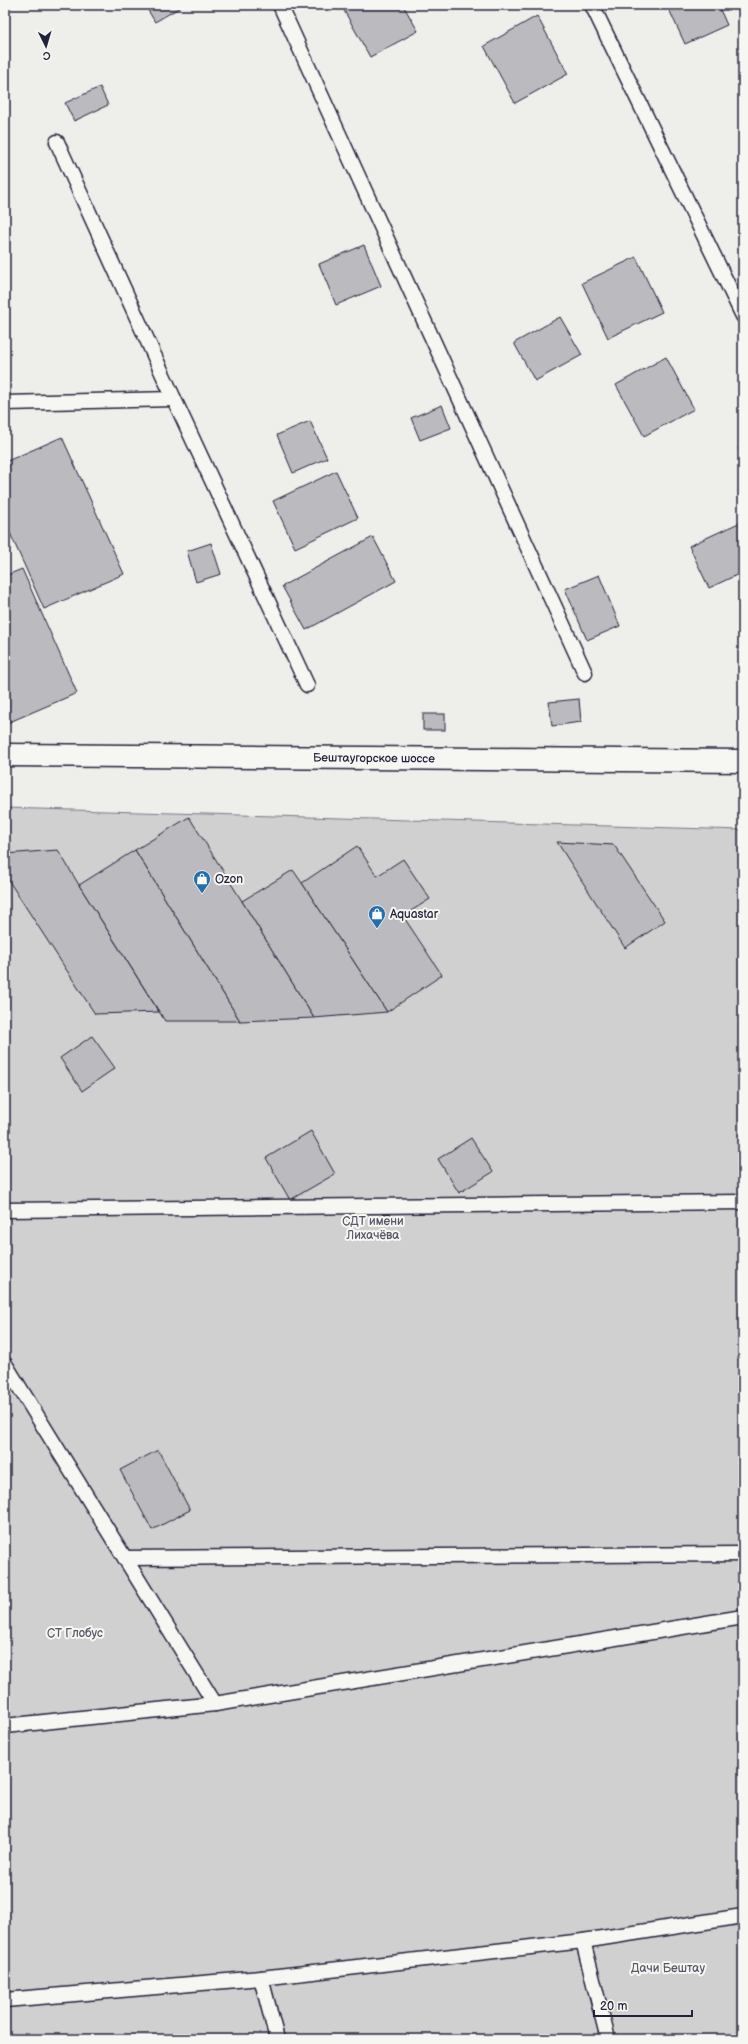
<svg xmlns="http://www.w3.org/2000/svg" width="748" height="2044" viewBox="0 0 748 2044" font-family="'Balsamiq Sans',sans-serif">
<rect width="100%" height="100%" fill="#eeeeeb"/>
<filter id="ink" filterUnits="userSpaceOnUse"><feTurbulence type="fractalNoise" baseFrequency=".025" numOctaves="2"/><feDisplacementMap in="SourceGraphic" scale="8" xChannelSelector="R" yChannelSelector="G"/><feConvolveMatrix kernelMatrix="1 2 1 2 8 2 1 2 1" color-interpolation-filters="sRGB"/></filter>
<g filter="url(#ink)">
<path fill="#d0d0d1" stroke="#797986" d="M 5,808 L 743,830 L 743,2039 L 5,2039 Z"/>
<g fill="#bbbbbf" stroke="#22223b">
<path d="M 145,5 L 184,5 L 155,22 Z"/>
<path d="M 341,5 L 403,5 L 418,31 L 370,57 Z"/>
<path d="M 667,5 L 718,5 L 727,25 L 685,44 Z"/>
<path d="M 537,16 L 568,74 L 515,103 L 484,46 Z"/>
<path d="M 100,87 L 108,105 L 74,121 L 65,103 Z"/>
<path d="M 364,245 L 381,286 L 336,305 L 319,264 Z"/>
<path d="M 636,257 L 662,312 L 608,338 L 582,283 Z"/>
<path d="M 560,317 L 582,355 L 535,381 L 514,343 Z"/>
<path d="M 666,357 L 694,409 L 644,436 L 616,385 Z"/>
<path d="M 442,405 L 451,428 L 420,440 L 411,418 Z"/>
<path d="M 310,421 L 327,458 L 293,473 L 277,435 Z"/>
<path d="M 62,437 L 124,574 L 44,609 L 5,522 L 5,462 Z"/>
<path d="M 743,446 L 743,459 L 738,448 Z"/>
<path d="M 336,471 L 358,518 L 295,548 L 273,501 Z"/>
<path d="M 743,521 L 743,572 L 709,588 L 689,546 Z"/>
<path d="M 373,537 L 396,581 L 306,630 L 282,586 Z"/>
<path d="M 211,543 L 221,574 L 196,582 L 187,551 Z"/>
<path d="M 22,569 L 77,693 L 5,724 L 5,576 Z"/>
<path d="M 599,575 L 620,626 L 587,640 L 565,589 Z"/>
<path d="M 579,699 L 581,722 L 552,726 L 549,702 Z"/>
<rect x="423" y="714" width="22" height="16"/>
<path d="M 189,817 L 242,901 L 314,1018 L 240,1021 L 135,850 Z"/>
<path d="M 557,842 L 614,845 L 665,921 L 625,948 Z"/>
<path d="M 357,846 L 377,876 L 403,859 L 430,899 L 403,916 L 442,975 L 387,1012 L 302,883 Z"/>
<path d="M 58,850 L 79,885 L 159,1012 L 95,1014 L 5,875 L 5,854 Z"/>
<path d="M 135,850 L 240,1021 L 165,1021 L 79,885 Z"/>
<path d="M 293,870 L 302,883 L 387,1012 L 314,1018 L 242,901 Z"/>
<path d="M 92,1036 L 115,1068 L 82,1091 L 60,1058 Z"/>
<path d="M 311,1131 L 335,1174 L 290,1200 L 266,1158 Z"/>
<path d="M 471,1138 L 493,1172 L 459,1193 L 438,1159 Z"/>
<path d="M 158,1450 L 190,1510 L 152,1530 L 120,1470 Z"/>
</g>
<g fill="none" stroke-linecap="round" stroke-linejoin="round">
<defs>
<g id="service">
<path d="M 280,5 L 585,673"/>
<path d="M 592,5 L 743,316"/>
<path d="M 57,142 L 174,399 L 307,685"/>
<path d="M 5,403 L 174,399"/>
<path d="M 5,1210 L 743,1202"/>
<path d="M 5,1364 L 215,1704"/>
<path d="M 125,1558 L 743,1554"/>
<path d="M 5,1726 L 215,1704 L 743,1617"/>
<path d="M 583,1941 L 608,2039"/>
<path d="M 261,1978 L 277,2039"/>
<path d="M 5,2000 L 261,1978 L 583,1941 L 743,1916"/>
</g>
<g id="secondary">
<path id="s1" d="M 5,755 L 743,761"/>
</g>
</defs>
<use href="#service" stroke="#22223b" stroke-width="17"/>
<use href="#secondary" stroke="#22223b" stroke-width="25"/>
<use href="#service" stroke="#f6f6f2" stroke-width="14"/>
<use href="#secondary" stroke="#f6f6f2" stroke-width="22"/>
</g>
</g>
<defs>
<symbol id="shop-pin" viewBox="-11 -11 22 30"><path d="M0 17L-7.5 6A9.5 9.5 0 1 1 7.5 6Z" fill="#1f6fb2" stroke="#f6f6f2"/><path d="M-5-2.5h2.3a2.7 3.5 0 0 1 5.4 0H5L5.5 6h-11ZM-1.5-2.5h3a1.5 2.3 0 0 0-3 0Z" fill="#fff"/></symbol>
</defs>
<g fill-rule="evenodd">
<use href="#shop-pin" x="192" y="869" width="20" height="27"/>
<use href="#shop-pin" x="367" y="904" width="20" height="27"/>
</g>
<g text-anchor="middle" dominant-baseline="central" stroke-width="4" stroke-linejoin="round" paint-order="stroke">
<g font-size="12" fill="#22223b" stroke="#f6f6f2">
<text stroke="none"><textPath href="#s1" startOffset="369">Бештаугорское шоссе</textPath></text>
</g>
<g font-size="12" fill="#22223b" stroke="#f6f6f2" text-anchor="start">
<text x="215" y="879">Ozon</text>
<text x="390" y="914">Aquastar</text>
</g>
<g font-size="12" fill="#565668" stroke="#f6f6f2">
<text x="373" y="1221">СДТ имени<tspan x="373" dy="14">Лихачёва</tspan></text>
<text x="75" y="1633">СТ Глобус</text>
<text x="668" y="1968">Дачи Бештау</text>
</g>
</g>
<rect width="748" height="2044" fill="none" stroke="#f6f6f2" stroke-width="20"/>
<rect x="10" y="10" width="728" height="2024" fill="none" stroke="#22223b" stroke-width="1.5" filter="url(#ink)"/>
<g transform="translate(46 46) rotate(175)" stroke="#f6f6f2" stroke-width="3" paint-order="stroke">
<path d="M0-3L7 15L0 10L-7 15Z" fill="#22223b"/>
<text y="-6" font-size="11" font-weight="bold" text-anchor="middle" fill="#22223b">С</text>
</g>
<path d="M594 2010v6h98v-6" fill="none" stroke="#22223b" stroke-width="2"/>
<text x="600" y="2010" font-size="12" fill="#22223b" stroke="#f6f6f2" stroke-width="3" paint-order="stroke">20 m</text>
</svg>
